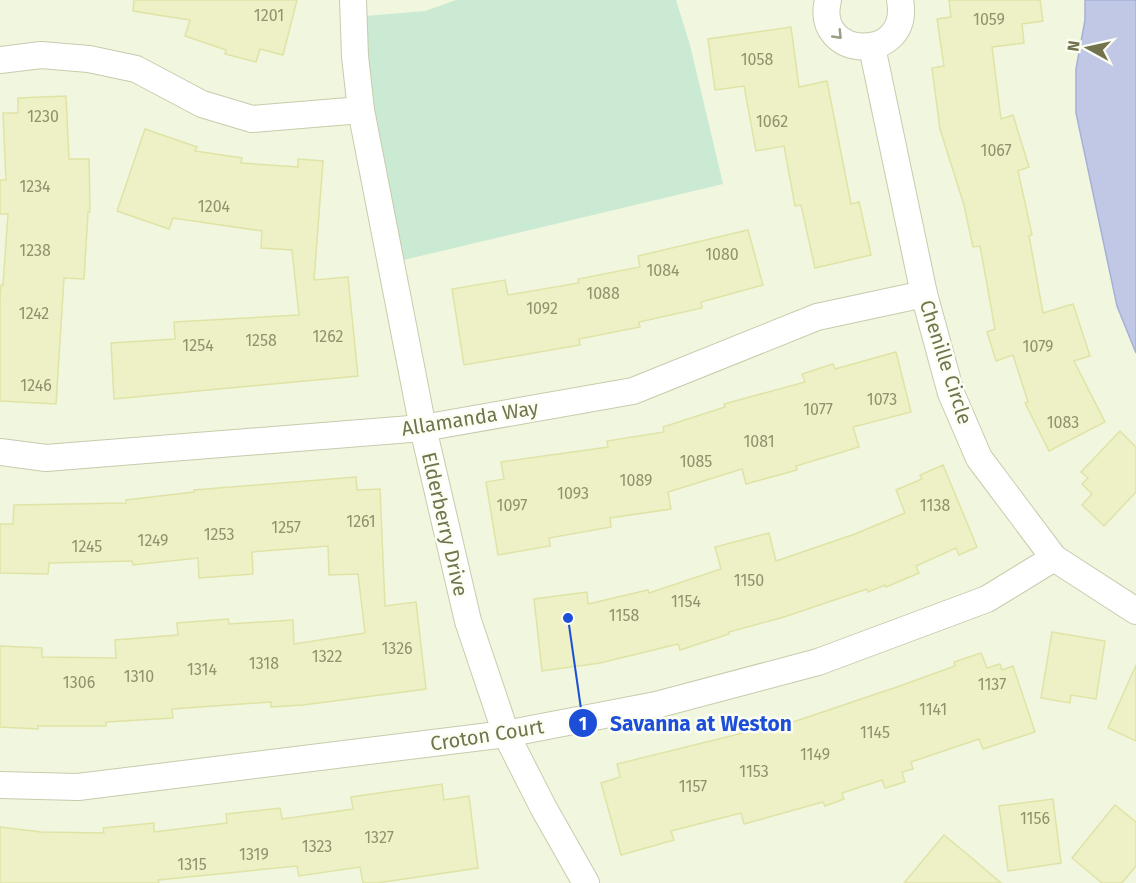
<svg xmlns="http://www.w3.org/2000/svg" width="1136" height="883" viewBox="0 0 1136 883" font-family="'Fira Sans',sans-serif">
<rect width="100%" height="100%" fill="#f8fced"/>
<path fill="#f1f6de" d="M 0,0 L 1085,0 L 1085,20 L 1076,69 L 1076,113 L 1117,306 L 1136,353 L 1136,883 L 0,883 Z"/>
<path fill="#caead3" d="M 456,0 L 676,0 L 690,45 L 723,184 L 391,263 L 353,17 L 425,11 Z"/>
<path fill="#c1c8e6" stroke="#a7b0d7" stroke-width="1.5" d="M 1085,0 L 1136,0 L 1136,353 L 1117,306 L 1076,113 L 1076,69 L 1085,20 Z"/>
<g fill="#eef1c5" stroke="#e0e3a6" stroke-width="1.5">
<path d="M 134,0 L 297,0 L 283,55 L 260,49 L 256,62 L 225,54 L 226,50 L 185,36 L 190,20 L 133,11 Z"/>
<path d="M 949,0 L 1040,0 L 1043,21 L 1022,24 L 1024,43 L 992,47 L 1001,119 L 1013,115 L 1029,167 L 1018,171 L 1032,235 L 1029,236 L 1043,313 L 1073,304 L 1090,356 L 1074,361 L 1105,422 L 1049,451 L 1025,403 L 1028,402 L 1013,355 L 996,361 L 987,332 L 995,329 L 980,246 L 973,247 L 964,205 L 940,129 L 932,68 L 944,66 L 937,19 L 951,17 Z"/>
<path d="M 791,27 L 799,87 L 827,81 L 851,204 L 859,202 L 871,255 L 815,268 L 801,205 L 795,206 L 784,146 L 756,151 L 744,86 L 715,90 L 708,39 Z"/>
<path d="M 66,96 L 69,159 L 89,159 L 90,212 L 88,212 L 84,279 L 64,278 L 56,404 L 0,401 L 0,299 L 1,285 L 3,285 L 8,214 L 0,214 L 0,180 L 6,180 L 3,113 L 18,113 L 18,98 Z"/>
<path d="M 145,129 L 197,147 L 195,151 L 242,158 L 241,163 L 298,167 L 298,159 L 323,161 L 314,280 L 348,277 L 358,376 L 114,399 L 111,343 L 175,339 L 174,322 L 299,315 L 292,250 L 261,248 L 262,231 L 173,218 L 169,229 L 117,211 Z"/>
<path d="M 748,230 L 763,285 L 701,302 L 702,308 L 639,322 L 640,327 L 579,339 L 580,345 L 464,365 L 452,289 L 505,280 L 508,295 L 579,283 L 578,279 L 640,267 L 638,256 Z"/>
<path d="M 896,352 L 911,412 L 853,427 L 859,447 L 796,466 L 797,470 L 746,484 L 742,469 L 668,492 L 671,509 L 610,518 L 611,527 L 549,538 L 550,546 L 498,555 L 486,482 L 504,479 L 501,462 L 608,447 L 607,441 L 664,432 L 663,427 L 725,407 L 724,404 L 805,382 L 802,374 L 833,364 L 835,369 Z"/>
<path d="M 1120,431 L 1136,447 L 1136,492 L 1104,526 L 1082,505 L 1092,494 L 1082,484 L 1088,478 L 1081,472 Z"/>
<path d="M 943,465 L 977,547 L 959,555 L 956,548 L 916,566 L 919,573 L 886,587 L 885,585 L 868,592 L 867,589 L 784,617 L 729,632 L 729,634 L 680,650 L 678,644 L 600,663 L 542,671 L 534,599 L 587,592 L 588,604 L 648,590 L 649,593 L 721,569 L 715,547 L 769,533 L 776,561 L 855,534 L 905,513 L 896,490 L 922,479 L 920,475 Z"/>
<path d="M 356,477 L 357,490 L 380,489 L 385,606 L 416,602 L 426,689 L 303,705 L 271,707 L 271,702 L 172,709 L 173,718 L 106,722 L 106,726 L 38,726 L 38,729 L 0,727 L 0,646 L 42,648 L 42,657 L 116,658 L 115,640 L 178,635 L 177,623 L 228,619 L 229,624 L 293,620 L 294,644 L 365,633 L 358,574 L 329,575 L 328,546 L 252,552 L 253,574 L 199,578 L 198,558 L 133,565 L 132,561 L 49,563 L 48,574 L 0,573 L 0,524 L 13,524 L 14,505 L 126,503 L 126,500 L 194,492 L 194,490 Z"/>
<path d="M 1052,632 L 1105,641 L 1096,699 L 1071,695 L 1070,703 L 1041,698 Z"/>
<path d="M 981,653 L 987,668 L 1000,664 L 1002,670 L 1013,666 L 1035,732 L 983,749 L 979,739 L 911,762 L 913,769 L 902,772 L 905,782 L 885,788 L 882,780 L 842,793 L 844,799 L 825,806 L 823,802 L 744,824 L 741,813 L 671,831 L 674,840 L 621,855 L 601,783 L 620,777 L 617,764 L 771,726 L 772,729 L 897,687 L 955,666 L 954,662 Z"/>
<path d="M 1136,665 L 1136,741 L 1108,728 Z"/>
<path d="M 442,784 L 444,800 L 469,796 L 478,868 L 377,883 L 363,883 L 360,867 L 299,876 L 297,866 L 158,880 L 159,883 L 0,883 L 0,827 L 41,832 L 104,833 L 103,828 L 154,823 L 154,832 L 227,823 L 226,814 L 280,808 L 282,819 L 353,809 L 351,797 Z"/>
<path d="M 1053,799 L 1061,863 L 1008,871 L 999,806 Z"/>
<path d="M 1115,805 L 1136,822 L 1136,866 L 1122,883 L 1102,883 L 1072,858 Z"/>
<path d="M 944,835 L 973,859 L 1001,883 L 904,883 Z"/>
</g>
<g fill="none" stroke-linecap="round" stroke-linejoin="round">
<defs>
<g id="street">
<path d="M 353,0 L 355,56 L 361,110 L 423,428 L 468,621 L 506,734 L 543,807 L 586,883"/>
<path d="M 828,0 C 813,60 912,64 900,0"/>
<path d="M 872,47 L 924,294 L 951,393 L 979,458 L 1054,558 L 1136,611"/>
<path d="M 0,60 L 41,55 L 89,59 L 136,69 L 202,104 L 252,119 L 361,110"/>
<path d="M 0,452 L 46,458 L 423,428 L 633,391 L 817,317 L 924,294"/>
<path d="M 0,785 L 78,787 L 506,734 L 656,705 L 818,662 L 987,599 L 1054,558"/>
</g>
</defs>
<use href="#street" stroke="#c8cbac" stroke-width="28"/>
<use href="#street" stroke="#fff" stroke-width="26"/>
</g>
<defs><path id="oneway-chevron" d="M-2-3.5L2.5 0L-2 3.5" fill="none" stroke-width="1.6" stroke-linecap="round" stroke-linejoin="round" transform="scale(1.5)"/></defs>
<use stroke="#9c9d82" href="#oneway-chevron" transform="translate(838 35) rotate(46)"/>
<g text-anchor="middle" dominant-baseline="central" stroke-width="5" stroke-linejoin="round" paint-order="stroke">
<g font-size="16" fill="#91926a">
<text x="269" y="15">1201</text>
<text x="989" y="19">1059</text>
<text x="757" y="59">1058</text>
<text x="43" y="116">1230</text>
<text x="772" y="121">1062</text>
<text x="996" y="150">1067</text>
<text x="35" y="186">1234</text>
<text x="214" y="206">1204</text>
<text x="35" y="250">1238</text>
<text x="722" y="254">1080</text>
<text x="663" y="270">1084</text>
<text x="603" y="293">1088</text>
<text x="542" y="308">1092</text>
<text x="34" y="313">1242</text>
<text x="328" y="336">1262</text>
<text x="261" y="340">1258</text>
<text x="198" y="345">1254</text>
<text x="1038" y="346">1079</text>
<text x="36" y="385">1246</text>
<text x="882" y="399">1073</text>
<text x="818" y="409">1077</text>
<text x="1063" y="422">1083</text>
<text x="759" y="441">1081</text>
<text x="696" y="461">1085</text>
<text x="636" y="480">1089</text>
<text x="573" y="493">1093</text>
<text x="512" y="505">1097</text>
<text x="935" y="505">1138</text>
<text x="361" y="521">1261</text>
<text x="286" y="527">1257</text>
<text x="219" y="534">1253</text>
<text x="153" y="540">1249</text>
<text x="87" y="546">1245</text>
<text x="749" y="580">1150</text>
<text x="686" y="601">1154</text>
<text x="624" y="615">1158</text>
<text x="397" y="648">1326</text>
<text x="327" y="656">1322</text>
<text x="264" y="663">1318</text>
<text x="202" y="669">1314</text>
<text x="139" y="676">1310</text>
<text x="79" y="682">1306</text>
<text x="992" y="684">1137</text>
<text x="933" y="709">1141</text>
<text x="875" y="732">1145</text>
<text x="815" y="754">1149</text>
<text x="754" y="771">1153</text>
<text x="693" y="786">1157</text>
<text x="1035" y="818">1156</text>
<text x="379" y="837">1327</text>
<text x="317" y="846">1323</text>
<text x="254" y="854">1319</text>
<text x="192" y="864">1315</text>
</g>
<g font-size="20" fill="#72734c" stroke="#fbfef3">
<text transform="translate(946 362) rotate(72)">Chenille Circle</text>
<text transform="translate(470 418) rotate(-9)">Allamanda Way</text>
<text transform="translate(445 524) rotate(77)">Elderberry Drive</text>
<text transform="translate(487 735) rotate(-9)">Croton Court</text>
</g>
</g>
<path fill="none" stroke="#1d4ed8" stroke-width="2" d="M568 618L583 723"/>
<g fill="#1d4ed8" stroke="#fbfef3" stroke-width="2">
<circle cx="568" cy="618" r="6"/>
<circle cx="583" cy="723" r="15"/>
</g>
<g font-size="18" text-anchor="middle" font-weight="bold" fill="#fff">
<text x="583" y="730">1</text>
</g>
<g font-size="21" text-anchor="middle" font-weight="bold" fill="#1d4ed8" stroke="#fbfef3" stroke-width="5" stroke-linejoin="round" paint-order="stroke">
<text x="701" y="731">Savanna at Weston</text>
</g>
<g transform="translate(1088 48) rotate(278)" stroke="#fbfef3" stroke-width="4.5" paint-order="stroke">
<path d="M0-4.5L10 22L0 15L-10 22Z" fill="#72734c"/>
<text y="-9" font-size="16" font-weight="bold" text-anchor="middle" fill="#72734c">N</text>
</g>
</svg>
